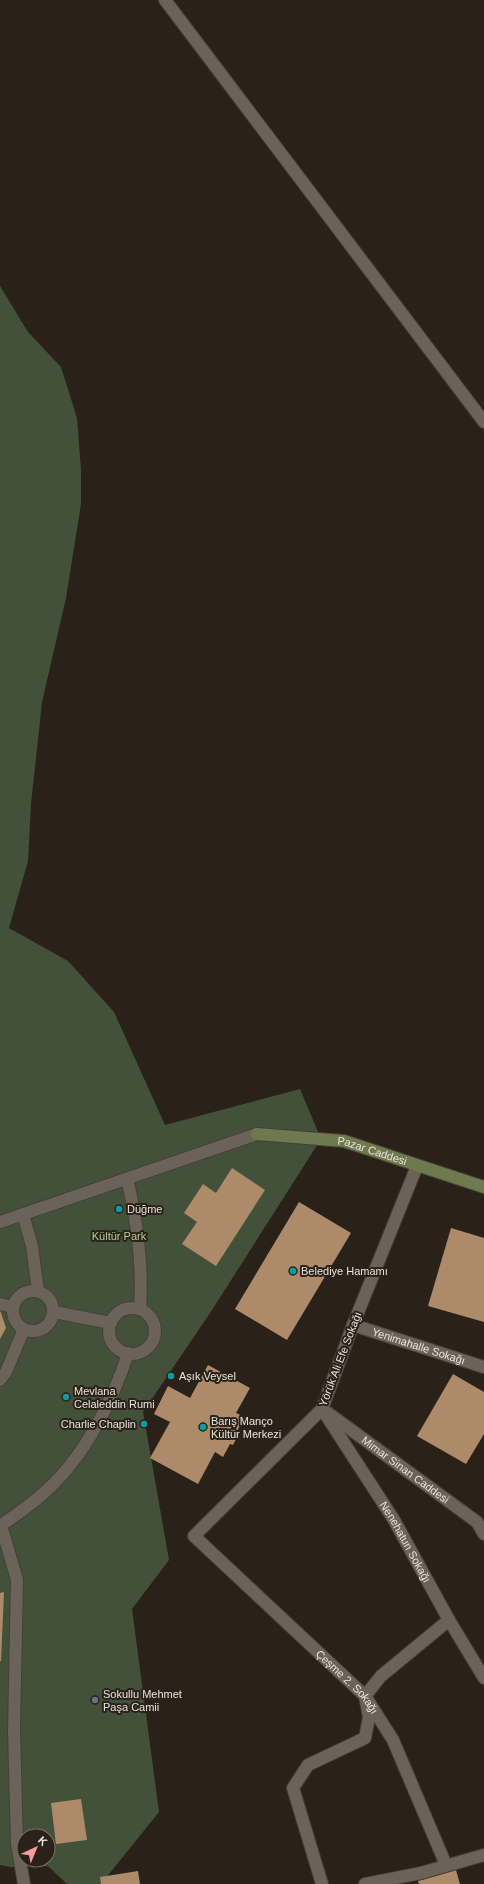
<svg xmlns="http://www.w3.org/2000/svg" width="484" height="1884" viewBox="0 0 484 1884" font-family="Helvetica,sans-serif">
<rect width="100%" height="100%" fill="#2a2219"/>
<path fill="#44513a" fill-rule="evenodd" d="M 0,286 L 28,332 L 61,367 L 77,418 L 81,470 L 81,504 L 66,598 L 42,702 L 31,804 L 28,861 L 9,928 L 68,961 L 114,1012 L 165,1125 L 300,1089 L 321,1139 L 212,1310 L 143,1412 L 169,1560 L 132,1609 L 159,1812 L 101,1884 L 67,1884 L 48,1866 L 11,1867 L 0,1865 ZM 24,1836 L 48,1836 L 48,1860 L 24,1860 Z"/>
<g fill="#ad8b6a">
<path d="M 232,1168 L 265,1190 L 216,1266 L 182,1244 L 197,1222 L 184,1213 L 203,1184 L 216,1193 Z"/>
<path d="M 299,1202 L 351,1233 L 287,1340 L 235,1309 Z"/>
<path d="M 451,1228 L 484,1238 L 484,1322 L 428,1306 Z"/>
<path d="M 0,1310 L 6,1328 L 0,1339 Z"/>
<path d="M 208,1365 L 250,1388 L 236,1413 L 245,1417 L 237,1431 L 239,1433 L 233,1445 L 230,1444 L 223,1457 L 215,1452 L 198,1484 L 150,1458 L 170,1422 L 154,1414 L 168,1386 L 190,1398 Z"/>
<path d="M 453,1374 L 484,1392 L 484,1434 L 466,1464 L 417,1436 Z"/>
<path d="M 4,1592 L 1,1661 L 0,1661 L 0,1593 Z"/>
<path d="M 81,1799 L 87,1840 L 56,1844 L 51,1803 Z"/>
<path d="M 456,1870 L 460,1884 L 419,1884 L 418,1881 Z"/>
<path d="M 138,1871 L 140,1884 L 101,1884 L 100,1877 Z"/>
</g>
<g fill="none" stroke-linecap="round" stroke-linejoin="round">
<defs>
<path id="lane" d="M 165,0 L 484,422"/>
<g id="street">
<path id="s1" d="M 417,1166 L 353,1325 L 322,1409 L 194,1536 L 365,1696 L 393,1740 L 446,1865"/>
<path d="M 127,1179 C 137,1219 143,1268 140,1309"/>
<path d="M 23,1214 L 32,1246 L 38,1291"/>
<path d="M 0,1222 L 257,1134"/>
<circle cx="33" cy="1311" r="20"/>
<path d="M 0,1304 L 13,1307"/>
<circle cx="132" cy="1331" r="23"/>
<path d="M 54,1312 L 111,1323"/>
<path id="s2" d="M 353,1325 L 484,1367"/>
<path d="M 0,1380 L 6,1372 L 24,1329"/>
<path id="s3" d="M 322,1409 L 394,1520 L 449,1620 L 484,1678"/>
<path id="s4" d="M 328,1413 L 477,1522 L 484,1534"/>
<path d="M 0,1526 L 3,1532 L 17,1580 L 14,1730 L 17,1844 L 24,1884"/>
<path d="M 0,1526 C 16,1515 32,1504 46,1491 C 84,1457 113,1401 128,1353"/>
<path d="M 322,1884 L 293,1788 L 308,1765 L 365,1738 L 369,1717 L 365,1696 L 381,1676 L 449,1620"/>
<path d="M 365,1884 L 421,1873 L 484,1855"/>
</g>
<g id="secondary">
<path id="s5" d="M 257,1134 L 344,1141 L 484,1187"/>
</g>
</defs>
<use href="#lane" stroke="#463f38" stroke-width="14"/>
<use href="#street" stroke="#463f38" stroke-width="14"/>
<use href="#secondary" stroke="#463f38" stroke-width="14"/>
<use href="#lane" stroke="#6b6258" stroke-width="12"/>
<use href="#street" stroke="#6b6258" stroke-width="12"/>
<use href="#secondary" stroke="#6f794e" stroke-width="12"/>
</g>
<g fill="#0f9aa8" stroke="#2a2219" stroke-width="1.5">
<circle cx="119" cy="1209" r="4"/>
<circle cx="293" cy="1271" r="4"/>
<circle cx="171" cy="1376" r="4"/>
<circle cx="66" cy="1397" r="4"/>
<circle cx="144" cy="1424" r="4"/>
<circle cx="203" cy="1427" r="4"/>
</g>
<circle fill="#6b7280" stroke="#2a2219" stroke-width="1.5" cx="95" cy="1700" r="4"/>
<g text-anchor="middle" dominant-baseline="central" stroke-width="4" stroke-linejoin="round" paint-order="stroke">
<g font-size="11" fill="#e9e4de" stroke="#2a2219">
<text stroke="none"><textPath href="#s5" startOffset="117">Pazar Caddesi</textPath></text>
<text stroke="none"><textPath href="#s2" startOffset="69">Yenimahalle Sokağı</textPath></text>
<text transform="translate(340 1359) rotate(-69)">Yörük Ali Efe Sokağı</text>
<text stroke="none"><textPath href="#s4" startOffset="96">Mimar Sinan Caddesi</textPath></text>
<text stroke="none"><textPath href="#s3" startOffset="157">Nenehatun Sokağı</textPath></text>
<text stroke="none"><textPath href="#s1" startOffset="653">Çeşme 2. Sokağı</textPath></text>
</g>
<g font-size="11" fill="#e9e4de" stroke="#2a2219" text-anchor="start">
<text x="127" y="1209">Düğme</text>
<text x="301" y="1271">Belediye Hamamı</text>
<text x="179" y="1376">Aşık Veysel</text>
<text x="74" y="1391">Mevlana<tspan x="74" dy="13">Celaleddin Rumi</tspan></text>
<text x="211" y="1421">Barış Manço<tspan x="211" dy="13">Kültür Merkezi</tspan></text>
<text x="136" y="1424" text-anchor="end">Charlie Chaplin</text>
<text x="103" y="1694">Sokullu Mehmet<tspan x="103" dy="13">Paşa Camii</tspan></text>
</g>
<g font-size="11" fill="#b0d293" stroke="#2a2219">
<text x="119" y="1236">Kültür Park</text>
</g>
</g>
<g transform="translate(36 1848) rotate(44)"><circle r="19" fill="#2a2219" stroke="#767068"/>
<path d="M0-3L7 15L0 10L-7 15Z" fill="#f59b9c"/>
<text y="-6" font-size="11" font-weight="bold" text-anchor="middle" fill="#e9e4de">K</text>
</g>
</svg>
